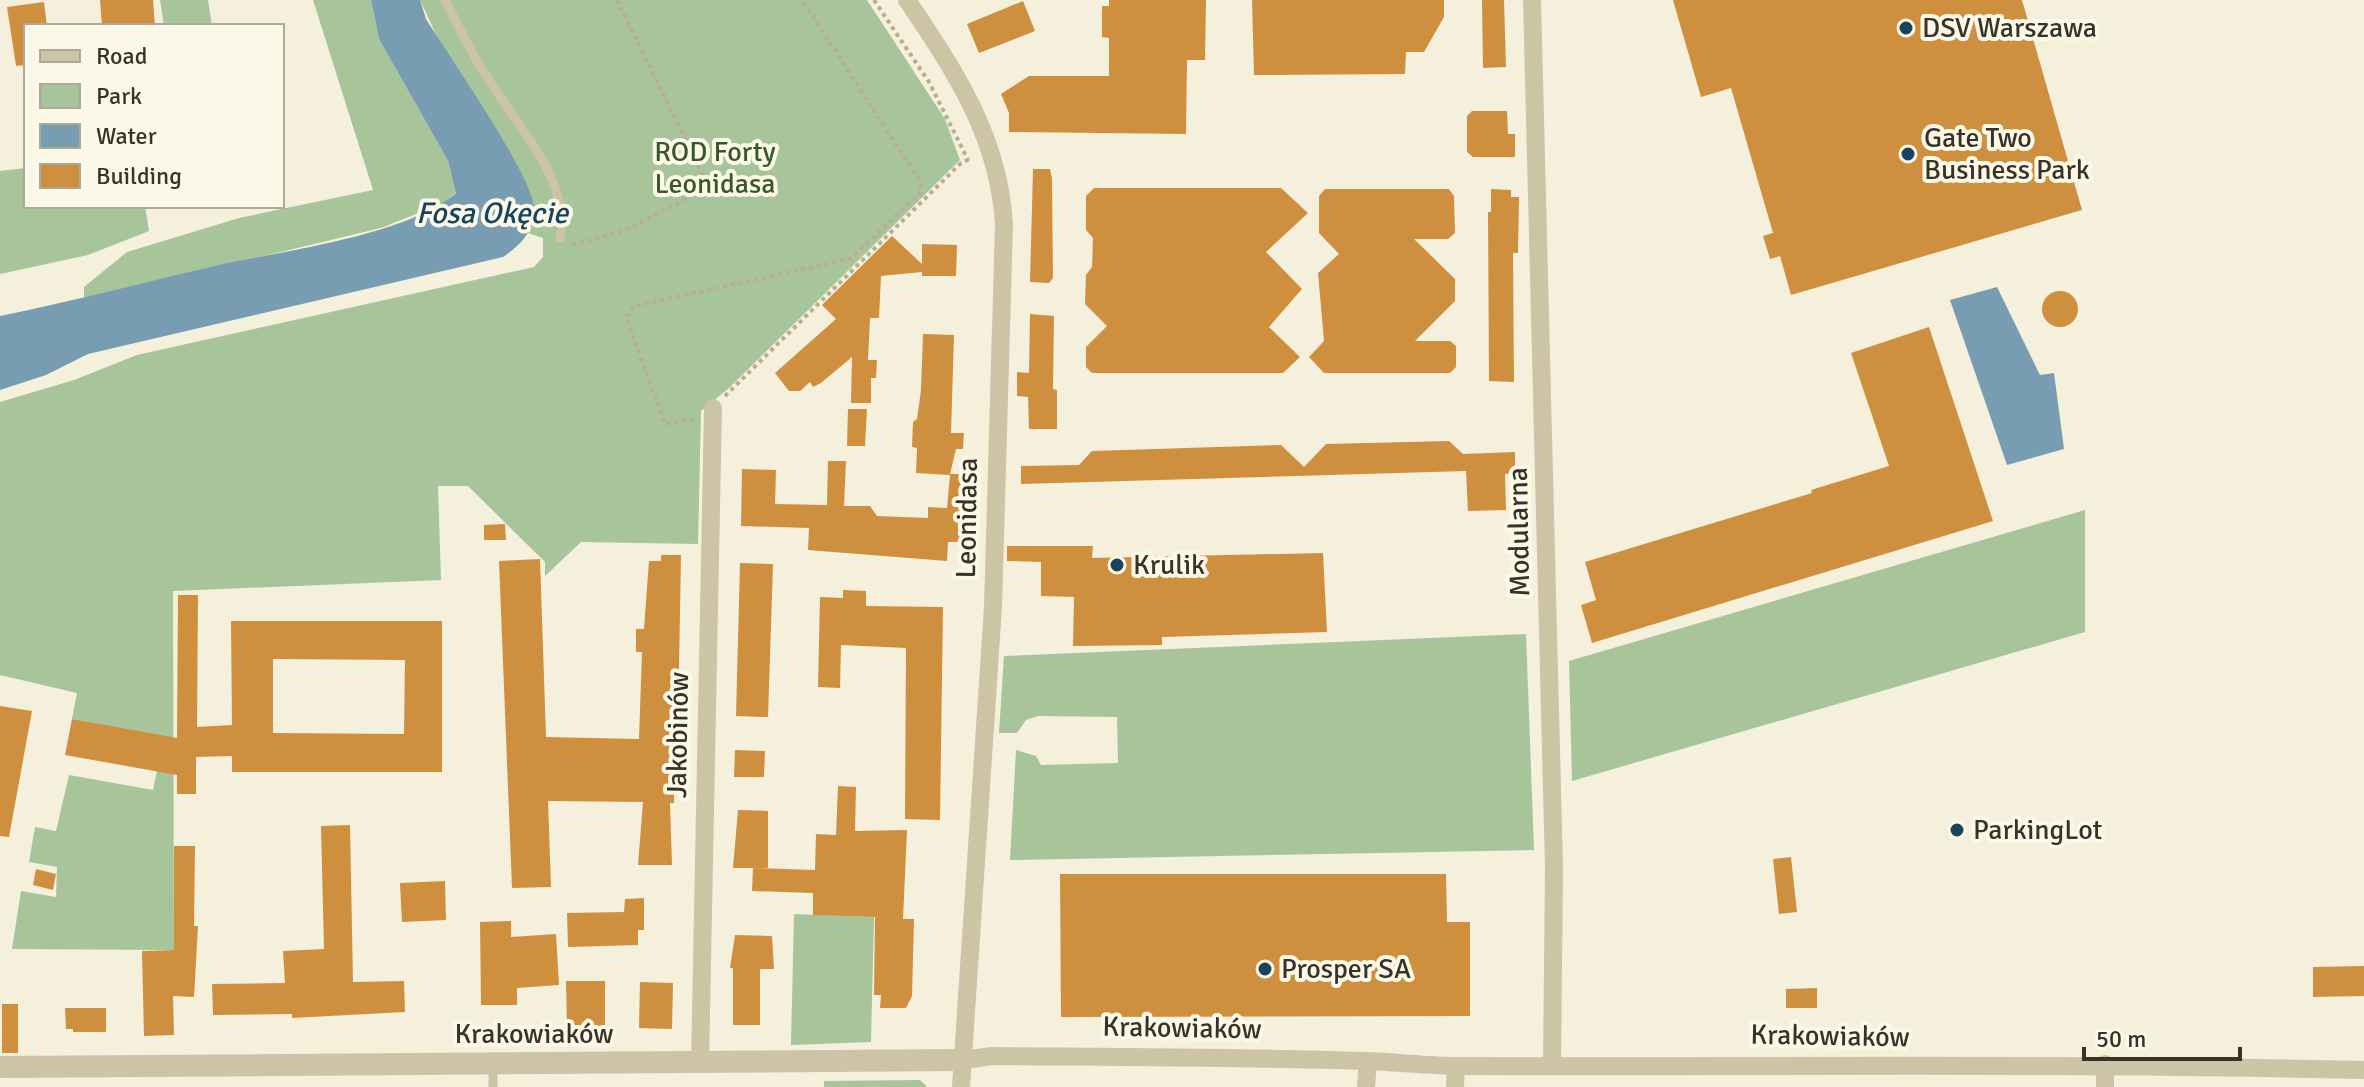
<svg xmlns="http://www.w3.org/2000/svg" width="2364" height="1087" viewBox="0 0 2364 1087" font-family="Signika,sans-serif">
<rect width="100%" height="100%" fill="#f4f0db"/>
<g fill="#a8c49a">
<path d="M 160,0 L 208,0 L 212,26 L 164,26 Z"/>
<path d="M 313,0 L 371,0 L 379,39 L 448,161 L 456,192 L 444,203 L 381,228 L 84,299 L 84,287 L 127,252 L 239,218 L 373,190 Z"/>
<path d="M 420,0 L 867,0 L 945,119 L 960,160 L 729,388 L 701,411 L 698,544 L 581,542 L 545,576 L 545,562 L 468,486 L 438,486 L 441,580 L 173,591 L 174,950 L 12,949 L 21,891 L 56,897 L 57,867 L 29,862 L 35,827 L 56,831 L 69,775 L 153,790 L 164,737 L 72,719 L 77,693 L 0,675 L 0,402 L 74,380 L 137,355 L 534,267 L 543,257 L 543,238 L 528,233 Z"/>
<path d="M 26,168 L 26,206 L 145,206 L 149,231 L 88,255 L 0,274 L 0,171 Z"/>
<path d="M 2085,510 L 2085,632 L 1572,781 L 1569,661 Z"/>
<path d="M 1526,634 L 1534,850 L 1010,860 L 1016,750 L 1036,756 L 1041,765 L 1118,763 L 1117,717 L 1038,716 L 1026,720 L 1017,733 L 999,733 L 1004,656 Z"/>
<path d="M 794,914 L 874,917 L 871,1042 L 791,1045 Z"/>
<path d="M 920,1080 L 927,1087 L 824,1087 L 824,1081 Z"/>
</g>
<g fill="#789db3">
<path d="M 371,0 L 420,0 L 426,19 C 447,53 532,175 534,207 C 536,230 520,246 503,257 L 88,354 L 46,375 L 0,390 L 0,316 C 74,301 146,282 219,265 C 283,251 408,235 456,193 L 448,161 L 379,39 Z"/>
<path d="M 1997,287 L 2040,375 L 2054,373 L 2064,449 L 2007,465 L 1950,300 Z"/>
</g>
<g fill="#ce903f" fill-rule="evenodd">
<path d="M 100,0 L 153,0 L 155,26 L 102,26 Z"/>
<path d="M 1109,0 L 1206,0 L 1205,60 L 1187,60 L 1186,134 L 1009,132 L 1009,113 L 1001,94 L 1029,76 L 1109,76 L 1109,38 L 1102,37 L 1102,6 L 1109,6 Z"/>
<path d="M 1252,0 L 1444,0 L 1444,17 L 1424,52 L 1406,52 L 1405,74 L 1254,75 Z"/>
<path d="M 1482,0 L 1504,0 L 1506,67 L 1483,68 Z"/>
<path d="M 1673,0 L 2022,0 L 2082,210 L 1791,295 L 1780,256 L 1770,259 L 1763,236 L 1773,233 L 1731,88 L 1701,97 Z"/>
<path d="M 1023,1 L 1035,31 L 979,53 L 967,24 Z"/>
<path d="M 44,2 L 47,26 L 26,26 L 26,65 L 16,66 L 7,7 Z"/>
<path d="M 1472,111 L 1507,111 L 1508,134 L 1515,134 L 1515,157 L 1473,157 L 1467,152 L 1467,116 Z"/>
<path d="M 1033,169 L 1050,169 L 1052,179 L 1053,278 L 1049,283 L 1030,282 Z"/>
<path d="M 1094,188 L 1281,188 L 1308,213 L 1266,252 L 1302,289 L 1269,327 L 1300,357 L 1283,373 L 1092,373 L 1086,367 L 1086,347 L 1107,326 L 1085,304 L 1086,275 L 1092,267 L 1093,238 L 1086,230 L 1086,196 Z"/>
<path d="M 1325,189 L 1449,189 L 1454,196 L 1455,233 L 1448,239 L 1414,239 L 1455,279 L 1455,301 L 1415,341 L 1450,341 L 1456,346 L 1456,367 L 1450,373 L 1324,373 L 1309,357 L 1324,341 L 1318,273 L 1339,254 L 1319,233 L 1319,196 Z"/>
<path d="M 1491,189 L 1511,190 L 1511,197 L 1519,197 L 1518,253 L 1513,253 L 1514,382 L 1489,381 L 1488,212 L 1491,212 Z"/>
<path d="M 892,236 L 922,264 L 922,244 L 957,245 L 956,276 L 922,276 L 922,272 L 881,276 L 879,318 L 870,318 L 868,360 L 877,360 L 876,378 L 871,378 L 871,403 L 851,403 L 852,357 L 821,383 L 813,387 L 810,382 L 800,391 L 789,391 L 775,373 L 836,319 L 822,305 Z"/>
<circle cx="2060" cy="309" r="18"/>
<path d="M 1030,314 L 1054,316 L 1053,389 L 1057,390 L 1057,429 L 1029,429 L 1028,397 L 1017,396 L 1017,372 L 1029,373 Z"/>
<path d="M 1929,327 L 1993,521 L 1592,643 L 1581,605 L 1596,600 L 1585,562 L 1812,493 L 1811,490 L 1889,466 L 1851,353 Z"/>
<path d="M 923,334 L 954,335 L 951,433 L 964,433 L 963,449 L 956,449 L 950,474 L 964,474 L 962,542 L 948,542 L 947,561 L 808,550 L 809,528 L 741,526 L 742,469 L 776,470 L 775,504 L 827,505 L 828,461 L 846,461 L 844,506 L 870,506 L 877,516 L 928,518 L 928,507 L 947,508 L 950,475 L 916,473 L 917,448 L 912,447 L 913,422 L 917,419 L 921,390 Z"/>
<path d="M 848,409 L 867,409 L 865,446 L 847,446 Z"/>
<path d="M 1449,441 L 1463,454 L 1515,452 L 1515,473 L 1505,474 L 1506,510 L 1468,511 L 1466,471 L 1021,484 L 1021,466 L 1079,465 L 1092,451 L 1281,445 L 1304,467 L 1326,444 Z"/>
<path d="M 505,524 L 506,540 L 484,540 L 484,525 Z"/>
<path d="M 1007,546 L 1093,546 L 1092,558 L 1323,553 L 1327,632 L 1162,637 L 1162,645 L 1073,646 L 1074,597 L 1041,596 L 1041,562 L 1007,561 Z"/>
<path d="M 661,555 L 681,555 L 678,725 L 675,725 L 674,803 L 670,803 L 672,865 L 638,865 L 643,802 L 548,801 L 551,887 L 512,888 L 499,561 L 540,559 L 546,737 L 639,739 L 642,652 L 636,652 L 636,629 L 644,629 L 649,561 L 661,561 Z"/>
<path d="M 740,563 L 773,564 L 768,717 L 736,716 Z"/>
<path d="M 843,590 L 866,591 L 866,606 L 943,607 L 940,820 L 905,819 L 906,648 L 841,645 L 840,688 L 818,687 L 820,597 L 843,598 Z"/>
<path d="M 178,595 L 198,595 L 197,727 L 232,725 L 231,621 L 442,621 L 442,772 L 232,772 L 232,756 L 196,757 L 196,794 L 177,794 L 177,775 L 65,755 L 72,719 L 177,738 ZM 273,659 L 405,660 L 404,734 L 273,733 Z"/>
<path d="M 0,706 L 32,711 L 9,837 L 0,836 Z"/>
<path d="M 735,750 L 765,751 L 764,777 L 734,777 Z"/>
<path d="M 838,786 L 856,787 L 855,831 L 907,830 L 903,919 L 914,919 L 912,996 L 906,1008 L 880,1008 L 881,995 L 874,995 L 875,917 L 813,915 L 813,893 L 752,891 L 753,868 L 815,870 L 816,834 L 836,835 Z"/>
<path d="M 738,810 L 768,811 L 768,868 L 733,868 Z"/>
<path d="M 350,825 L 353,982 L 404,981 L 405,1012 L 292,1018 L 292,1014 L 213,1015 L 212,984 L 285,983 L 283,951 L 324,949 L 321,826 Z"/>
<path d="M 174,846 L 195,846 L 194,926 L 198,926 L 194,997 L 173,996 L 174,1035 L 144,1036 L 142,951 L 174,950 Z"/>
<path d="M 1791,857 L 1797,912 L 1779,914 L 1773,859 Z"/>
<path d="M 36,869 L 56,874 L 53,890 L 33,885 Z"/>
<path d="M 1060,874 L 1446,874 L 1447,922 L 1470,922 L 1470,1016 L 1061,1017 Z"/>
<path d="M 445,881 L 446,920 L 402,922 L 400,883 Z"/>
<path d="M 644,898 L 644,930 L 638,930 L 638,945 L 568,947 L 567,913 L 624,912 L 625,899 Z"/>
<path d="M 511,921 L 511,937 L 556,934 L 559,985 L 517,988 L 517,1005 L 481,1005 L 480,922 Z"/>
<path d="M 735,935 L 772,936 L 774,969 L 760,969 L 760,1025 L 733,1025 L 733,968 L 730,968 Z"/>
<path d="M 2364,966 L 2364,996 L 2313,997 L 2313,967 Z"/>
<path d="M 566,981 L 605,981 L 605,1027 L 567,1027 Z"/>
<path d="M 640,982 L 673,983 L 672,1029 L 639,1028 Z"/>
<path d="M 1817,988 L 1817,1008 L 1786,1008 L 1786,989 Z"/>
<rect x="2" y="1004" width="16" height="49"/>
<path d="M 65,1008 L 106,1008 L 106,1032 L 73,1032 L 73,1029 L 66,1029 Z"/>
</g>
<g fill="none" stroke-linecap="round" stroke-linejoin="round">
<g stroke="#b9af90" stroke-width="4" stroke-dasharray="4 4" stroke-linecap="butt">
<path d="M 617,0 L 703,175"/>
<path d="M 874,0 L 929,82 L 968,160"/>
<path d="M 572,245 L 622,232 L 693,195"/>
<path d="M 725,396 L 961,163 L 972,158"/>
<path d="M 694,419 L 665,424 L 626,317 L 634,306 L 850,259 L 921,192 L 920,181 L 802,0"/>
</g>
<g stroke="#cdc4a6" stroke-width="9">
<path d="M 445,0 C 458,26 471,53 487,77 C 516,125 571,179 560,238"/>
<path d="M 493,1087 L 493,1065"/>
</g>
<g stroke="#cdc4a6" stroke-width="18">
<path d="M 907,0 C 955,71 999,137 1004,224 L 993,607 L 961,1087"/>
<path d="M 1532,0 L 1554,869 L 1552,1064"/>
<path d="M 963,1060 L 992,1056 C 1116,1057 1240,1057 1365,1061 C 1397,1062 1429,1066 1461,1066 C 1762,1067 2063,1063 2364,1070"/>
<path d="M 700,1063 L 713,408"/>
<path d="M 2105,1064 L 2105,1087"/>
<path d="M 1366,1087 L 1368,1061"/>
<path d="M 1455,1087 L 1456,1066"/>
</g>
<path stroke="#cdc4a6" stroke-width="22" d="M 0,1067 L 963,1060"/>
</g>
<g fill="#1a435d" stroke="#fbf8e8" stroke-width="3">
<circle cx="1906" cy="28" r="8"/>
<circle cx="1908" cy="154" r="8"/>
<circle cx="1117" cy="565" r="8"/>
<circle cx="1957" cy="830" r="8"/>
<circle cx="1265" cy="969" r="8"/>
</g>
<g text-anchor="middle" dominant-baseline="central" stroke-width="8" stroke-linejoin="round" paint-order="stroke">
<g font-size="28" fill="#383228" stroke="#fbf8e8" text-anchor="start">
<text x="1922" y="28">DSV Warszawa</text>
<text x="1924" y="138">Gate Two<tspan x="1924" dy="32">Business Park</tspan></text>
<text x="1133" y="565">Krulik</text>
<text x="1973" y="830">ParkingLot</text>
<text x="1281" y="969">Prosper SA</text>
</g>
<g font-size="28" fill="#38582a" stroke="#fbf8e8">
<text x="715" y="152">ROD Forty<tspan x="715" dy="32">Leonidasa</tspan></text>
</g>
<g font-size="28" fill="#383228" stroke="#fbf8e8">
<text transform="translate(967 518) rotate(-89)">Leonidasa</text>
<text transform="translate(1519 532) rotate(-91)">Modularna</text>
<text transform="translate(678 735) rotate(-89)">Jakobinów</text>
<text transform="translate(1182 1028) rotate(1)">Krakowiaków</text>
<text x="534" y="1034">Krakowiaków</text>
<text transform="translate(1830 1036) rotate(1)">Krakowiaków</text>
</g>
<g font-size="30" font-style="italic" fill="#1a435d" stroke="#fbf8e8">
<text x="492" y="213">Fosa Okęcie</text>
</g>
</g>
<rect x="24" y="24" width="260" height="184" fill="#fbf8e8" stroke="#ada99b" stroke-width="2"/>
<rect x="40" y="50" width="40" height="12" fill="#cdc4a6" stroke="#ada99b" stroke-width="2"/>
<text x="96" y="64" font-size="24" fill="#383228">Road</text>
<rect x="40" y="84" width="40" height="24" fill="#a8c49a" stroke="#ada99b" stroke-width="2"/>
<text x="96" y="104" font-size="24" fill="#383228">Park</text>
<rect x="40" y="124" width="40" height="24" fill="#789db3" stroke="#ada99b" stroke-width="2"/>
<text x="96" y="144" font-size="24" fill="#383228">Water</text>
<rect x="40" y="164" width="40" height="24" fill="#ce903f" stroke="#ada99b" stroke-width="2"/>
<text x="96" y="184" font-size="24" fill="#383228">Building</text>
<path d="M2084 1047v12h156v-12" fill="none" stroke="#383228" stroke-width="4"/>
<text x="2096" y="1047" font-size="24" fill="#383228" stroke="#fbf8e8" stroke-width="6" paint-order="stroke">50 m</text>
</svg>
